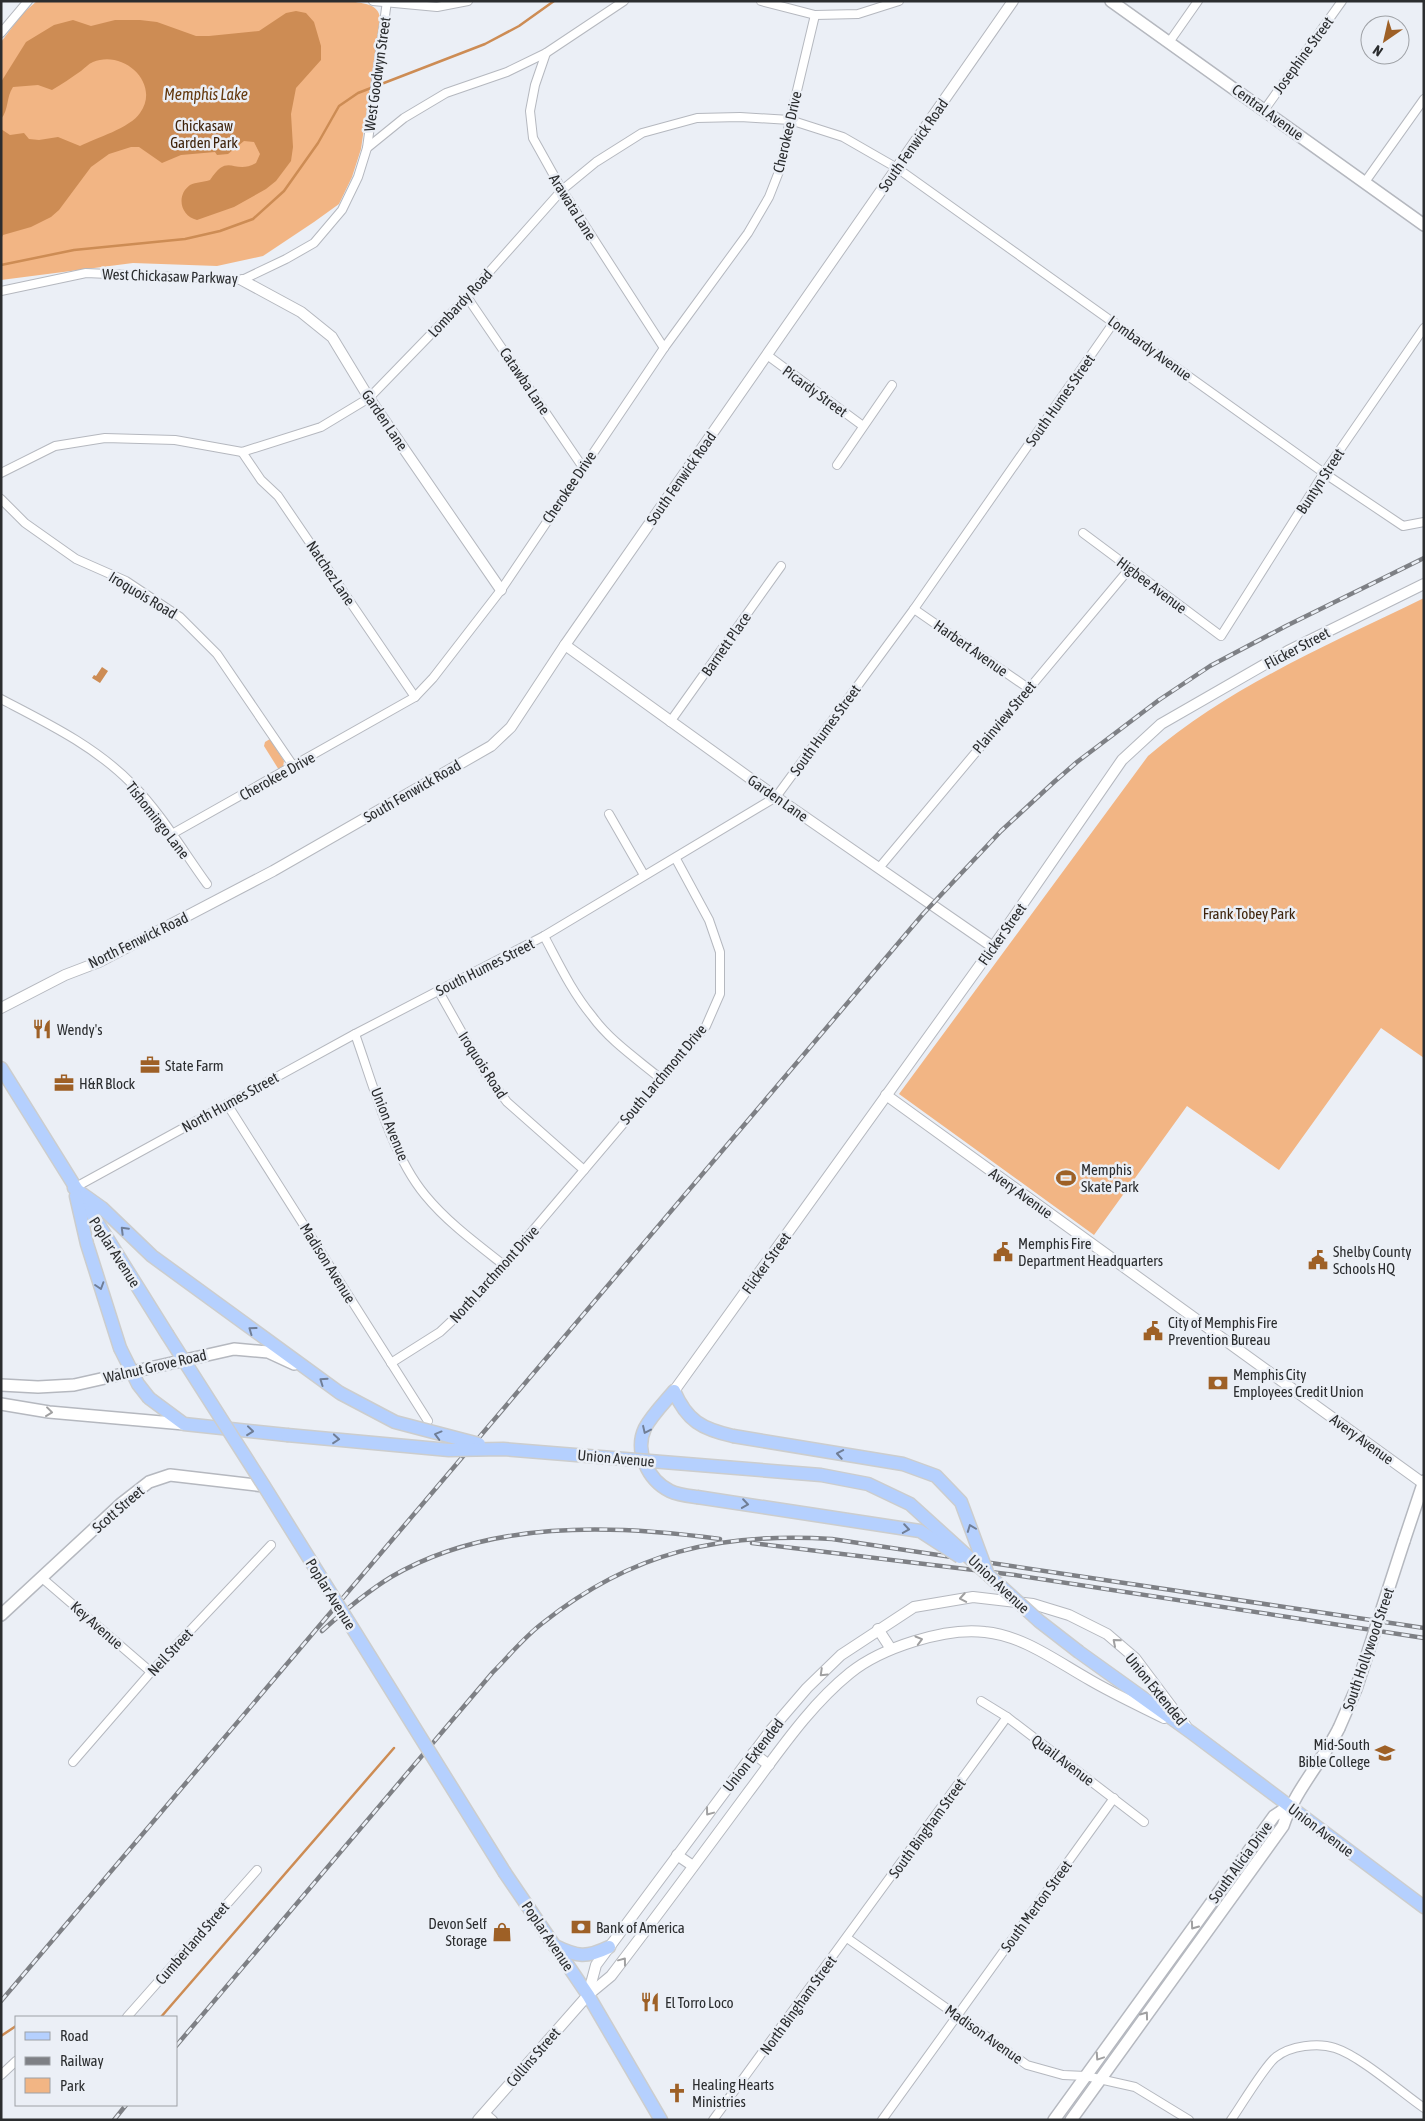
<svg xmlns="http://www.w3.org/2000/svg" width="1425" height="2121" viewBox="0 0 1425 2121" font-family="'Asap Condensed',sans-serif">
<rect width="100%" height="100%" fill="#ebeff6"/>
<g fill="#f2b584">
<path d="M 37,1 L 351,1 C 363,4 378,3 380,18 L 361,149 L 352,177 L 339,204 L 314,222 L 263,256 L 217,266 L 133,263 L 1,280 L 1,42 L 23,13 Z"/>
<path d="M 1424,598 L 1424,1058 L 1381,1028 L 1279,1170 L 1187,1106 L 1094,1235 L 899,1094 L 1148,756 C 1230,686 1328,645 1424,598 Z"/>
<path d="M 270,739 L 284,761 L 283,767 L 279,770 L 264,746 L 265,742 Z"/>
</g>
<g fill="#cd8c54">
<path d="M 296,11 L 306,13 L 314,22 L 321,46 L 321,60 L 296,88 L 291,114 L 293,147 L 291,161 L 276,181 L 266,189 L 234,207 L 197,220 C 180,216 176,195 190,185 C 196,182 204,182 210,180 C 229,151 233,176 256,163 L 260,154 L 254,142 L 244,141 L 228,154 L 217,155 L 215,152 L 181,155 L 162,163 L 139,147 L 131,147 L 109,154 L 91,167 L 59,210 L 51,217 L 31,227 L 3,235 L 1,239 L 1,129 L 10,135 L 24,133 L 29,139 L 39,140 L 58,137 L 80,146 C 96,138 130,128 140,113 C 161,84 124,49 93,62 C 88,64 85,68 81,71 C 71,78 62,84 52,90 L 38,85 L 13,87 C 6,97 9,110 1,119 L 1,82 L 26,42 L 54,25 L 73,20 L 91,26 L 115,20 L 140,20 L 157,22 L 196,36 L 209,36 L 259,31 L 286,13 Z"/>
<path d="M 102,667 L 108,671 L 100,683 L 92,678 L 94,675 L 96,676 Z"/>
</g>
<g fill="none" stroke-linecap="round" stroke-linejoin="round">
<g stroke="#cd8c54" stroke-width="2.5">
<path d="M 1,265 L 74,250 L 185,239 L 220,231 L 253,219 L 284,191 L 318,143 L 339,106 L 358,93 L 485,44 L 519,26 L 554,1"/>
<path d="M 161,2017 L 394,1748"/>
<path d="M 1,2036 L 16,2026"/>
</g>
<defs>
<g id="minor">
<path d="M 373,1 L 437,7 L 468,1"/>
<path d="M 761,1 L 815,15 L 858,14 L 899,1"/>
<path d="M 1,33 L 28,1"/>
<path d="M 1170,41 L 1198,1"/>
<path d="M 546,53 L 535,85 L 530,111 L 533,138 L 562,190 L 664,348"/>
<path d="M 1265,109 L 1342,1"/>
<path d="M 367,148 L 387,1"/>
<path d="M 1365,182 L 1424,99"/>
<path d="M 1,291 L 86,273 L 242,280 L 286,259 L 314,243 L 342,210 L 358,177 L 367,148 L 404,118 L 446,93 L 507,72 L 546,53 L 624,1"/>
<path d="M 467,297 L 582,466"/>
<path d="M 767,355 L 863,426"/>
<path d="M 242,452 L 261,480 L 278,496 L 415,697"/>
<path d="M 837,465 L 892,385"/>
<path d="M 1,473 L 55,446 L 105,438 L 175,440 L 242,452 L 321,427 L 369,398 L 467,297 L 562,190 L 596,162 L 642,133 L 697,118 L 740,117 L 790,120 L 843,137 L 897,168 L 1324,473 L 1403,526 L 1424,522"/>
<path d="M 1,499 L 25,523 L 76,559 L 126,581 L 180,617 L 217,654 L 294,767"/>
<path d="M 1083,533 L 1221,636 L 1324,473 L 1424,328"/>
<path d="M 914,609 L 1028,688"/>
<path d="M 1,699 C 47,723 95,746 132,784 C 161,813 183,851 207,884"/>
<path d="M 670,722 L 781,566"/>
<path d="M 609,814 L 644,875"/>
<path d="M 172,834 L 415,697 L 433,678 L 501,590 L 664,348 L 748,233 L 769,197 L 780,169 L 790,120 L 815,15"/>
<path d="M 879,868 L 1130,568"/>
<path d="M 544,936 C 559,964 572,992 592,1016 C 610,1041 637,1059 661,1079"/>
<path d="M 438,990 L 483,1070 L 507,1102 L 584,1170"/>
<path d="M 355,1034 C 373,1084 391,1154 425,1195 C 447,1222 477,1244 505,1266"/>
<path d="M 227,1104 L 428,1421"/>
<path d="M 74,1188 L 355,1034 L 544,936 L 776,797 L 914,609 L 1114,322"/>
<path d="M 391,1363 L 440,1332 L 474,1300 L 706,1026 L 720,994 L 720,952 L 709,920 L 676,859"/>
<path d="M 42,1578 L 151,1672"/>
<path d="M 981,1701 L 1007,1717 L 1144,1822"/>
<path d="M 73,1762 L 151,1672 L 271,1545"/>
<path d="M 847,1938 L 1027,2065 L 1063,2075 L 1086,2076 L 1135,2087 L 1189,2120"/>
<path d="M 127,2017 L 257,1870"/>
<path d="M 1,2075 L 16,2061"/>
<path d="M 485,2113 L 493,2120"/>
<path d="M 713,2120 L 1007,1717"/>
<path d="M 882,2120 L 1114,1798"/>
<path d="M 1231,2120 C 1241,2106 1265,2065 1276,2057 C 1290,2046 1318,2042 1335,2048 C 1360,2056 1401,2092 1424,2108"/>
</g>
<g id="tertiary">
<path d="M 242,280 L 301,312 L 332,337 L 369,398 L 501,590"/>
<path d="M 565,645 L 776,797 L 993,947"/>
<path d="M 1,1008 L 65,975 L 99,962 L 273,871 L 491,746 L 511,727 L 565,645 L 1013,1"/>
<path d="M 886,1095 L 1424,1484"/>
<path d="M 674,1391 L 993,947 L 1122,760 L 1161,724 L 1288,651 L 1424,584"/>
<path d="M 878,1629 L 891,1649"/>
<path d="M 753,1753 L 769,1765"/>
<path d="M 677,1855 L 693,1866"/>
<path d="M 588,1995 L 596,1965 L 770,1731 L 807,1688 L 841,1655 L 914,1607 L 973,1597 L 1033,1604 L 1069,1615 L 1107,1634 L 1135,1658 L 1186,1726"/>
<path d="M 478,2120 L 588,1995 L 611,1976 C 657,1916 702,1855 747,1794 C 778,1753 809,1706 850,1673 C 881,1648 945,1627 985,1632 C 1024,1636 1056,1661 1090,1680 C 1114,1694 1140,1706 1164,1718"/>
</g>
<g id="secondary">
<path d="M 1111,1 L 1424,225"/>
<path d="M 1,1385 L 38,1387 L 74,1385 L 234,1349 L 268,1352 L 294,1364"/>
<path d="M 1,1404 L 49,1412 L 184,1424"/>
<path d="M 1404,1541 L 1424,1481"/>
<path d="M 1,1615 L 122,1503 L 149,1482 L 170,1475 L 264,1486"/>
<path d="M 1054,2120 L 1274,1816 L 1289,1806"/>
<path d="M 1071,2120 L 1283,1826 C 1295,1790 1322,1762 1339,1728"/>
</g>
<g id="primary">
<path d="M 1,1068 L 167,1334"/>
<path d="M 74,1188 L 102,1208 L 152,1256 L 340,1393"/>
<path d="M 76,1196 L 87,1244 L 120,1348"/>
<path d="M 149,1398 L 184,1424 L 287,1435"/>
<path d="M 697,1497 C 689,1496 678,1495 670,1491 C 648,1480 634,1451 645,1428 C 652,1415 665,1402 674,1391 C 687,1421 702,1429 733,1436"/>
<path d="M 1079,1652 L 1192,1733 L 1424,1907"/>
<path d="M 505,1873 L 588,1995 L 661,2120"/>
<path d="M 555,1946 C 578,1957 586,1958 609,1947"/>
</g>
</defs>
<use href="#minor" stroke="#b5b8bf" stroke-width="10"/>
<use href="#tertiary" stroke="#b5b8bf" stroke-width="12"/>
<use href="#secondary" stroke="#b5b8bf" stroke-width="14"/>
<use href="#primary" stroke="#cccdcd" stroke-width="15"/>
<use href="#minor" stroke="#fff" stroke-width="8"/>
<use href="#tertiary" stroke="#fff" stroke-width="10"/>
<use href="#secondary" stroke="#fff" stroke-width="11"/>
<use href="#primary" stroke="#b5d0fe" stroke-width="12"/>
<defs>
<g id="rail">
<path d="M 752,1543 L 1015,1575 L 1424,1638"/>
<path d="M 322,1631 C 344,1611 365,1593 391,1577 C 488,1520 612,1524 720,1539"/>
<path d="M 1,2001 L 923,914 L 1001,831 L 1054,782 L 1077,762 L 1159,700 L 1210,666 L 1286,626 L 1424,558"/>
<path d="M 176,2046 L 493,1672 C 509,1656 525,1636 544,1622 C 632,1552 721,1532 832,1539 L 1424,1628"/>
<path d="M 114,2120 L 126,2105"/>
</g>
</defs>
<use href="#rail" stroke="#7e8085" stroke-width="4.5"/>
<use href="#rail" stroke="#ebeff6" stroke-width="2.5" stroke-dasharray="8" stroke-linecap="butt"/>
<defs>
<path id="secondary-bridge" d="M 1339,1728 L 1356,1689 L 1404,1541"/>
<g id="primary-bridge">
<path d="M 167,1334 L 264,1486 L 505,1873"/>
<path d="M 120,1348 L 138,1384 L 149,1398"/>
<path d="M 340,1393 L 395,1422 L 479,1444"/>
<path d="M 287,1435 L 449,1450 L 503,1449 L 821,1475 L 868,1484 L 910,1504 L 1039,1621 L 1079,1652"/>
<path d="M 733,1436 L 903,1464 L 936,1476 L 961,1502 L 987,1572"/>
<path d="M 697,1497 L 920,1531 L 960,1557"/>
</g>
</defs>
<use href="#secondary-bridge" stroke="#b5b8bf" stroke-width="14" stroke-linecap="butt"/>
<use href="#primary-bridge" stroke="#cccdcd" stroke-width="15" stroke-linecap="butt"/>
<use href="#secondary-bridge" stroke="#fff" stroke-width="11"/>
<use href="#primary-bridge" stroke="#b5d0fe" stroke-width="12"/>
</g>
<defs><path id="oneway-chevron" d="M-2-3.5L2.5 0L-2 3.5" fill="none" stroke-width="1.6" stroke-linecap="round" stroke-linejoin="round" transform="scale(1.25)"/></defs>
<g stroke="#707e96">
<use href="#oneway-chevron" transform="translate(124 1230) rotate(-135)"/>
<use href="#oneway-chevron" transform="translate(100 1286) rotate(72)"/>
<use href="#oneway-chevron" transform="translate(252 1330) rotate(-144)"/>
<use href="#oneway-chevron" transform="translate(323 1381) rotate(-145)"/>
<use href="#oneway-chevron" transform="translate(646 1430) rotate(115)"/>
<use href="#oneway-chevron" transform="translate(250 1431) rotate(6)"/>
<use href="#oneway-chevron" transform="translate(438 1435) rotate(-165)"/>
<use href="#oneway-chevron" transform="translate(336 1439) rotate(5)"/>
<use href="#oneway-chevron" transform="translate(840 1454) rotate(-170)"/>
<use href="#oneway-chevron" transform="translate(745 1504) rotate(8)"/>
<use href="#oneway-chevron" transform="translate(971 1528) rotate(-111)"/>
<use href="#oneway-chevron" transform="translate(906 1529) rotate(9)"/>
</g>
<g stroke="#a0a0a1">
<use href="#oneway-chevron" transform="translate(49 1412) rotate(7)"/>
<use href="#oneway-chevron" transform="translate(963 1598) rotate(170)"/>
<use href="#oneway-chevron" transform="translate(919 1640) rotate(-16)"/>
<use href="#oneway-chevron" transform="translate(1116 1642) rotate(-139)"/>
<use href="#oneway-chevron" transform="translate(823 1673) rotate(136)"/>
<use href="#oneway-chevron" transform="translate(709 1812) rotate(127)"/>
<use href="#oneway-chevron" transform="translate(1194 1926) rotate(126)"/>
<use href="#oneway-chevron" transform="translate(623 1961) rotate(-53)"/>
<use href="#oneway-chevron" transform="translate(1145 2015) rotate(-54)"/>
<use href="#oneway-chevron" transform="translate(1099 2057) rotate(124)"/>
</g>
<defs>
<symbol id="restaurant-bare" viewBox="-9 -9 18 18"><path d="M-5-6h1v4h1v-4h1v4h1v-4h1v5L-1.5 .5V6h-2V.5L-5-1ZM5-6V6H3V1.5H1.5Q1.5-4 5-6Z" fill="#9e6026" stroke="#ebeff6" stroke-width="2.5" paint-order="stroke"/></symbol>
<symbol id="office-bare" viewBox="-9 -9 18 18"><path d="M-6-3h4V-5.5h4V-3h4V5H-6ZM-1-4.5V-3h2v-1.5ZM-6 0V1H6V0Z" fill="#9e6026" stroke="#ebeff6" stroke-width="2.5" paint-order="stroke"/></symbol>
<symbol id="stadium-bare" viewBox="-9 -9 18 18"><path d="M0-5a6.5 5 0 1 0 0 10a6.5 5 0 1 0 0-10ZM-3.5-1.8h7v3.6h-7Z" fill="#9e6026" stroke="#ebeff6" stroke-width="2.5" paint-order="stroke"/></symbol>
<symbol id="civic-bare" viewBox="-9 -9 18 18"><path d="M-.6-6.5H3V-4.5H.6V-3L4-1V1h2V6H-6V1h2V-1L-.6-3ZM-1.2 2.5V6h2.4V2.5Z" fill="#9e6026" stroke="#ebeff6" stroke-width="2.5" paint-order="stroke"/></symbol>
<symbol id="bank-bare" viewBox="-9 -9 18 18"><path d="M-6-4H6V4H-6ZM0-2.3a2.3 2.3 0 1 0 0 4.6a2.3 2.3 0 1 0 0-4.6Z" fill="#9e6026" stroke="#ebeff6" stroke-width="2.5" paint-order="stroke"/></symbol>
<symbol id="university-bare" viewBox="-9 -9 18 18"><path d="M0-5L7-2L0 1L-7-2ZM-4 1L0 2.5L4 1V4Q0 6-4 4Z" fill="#9e6026" stroke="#ebeff6" stroke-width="2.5" paint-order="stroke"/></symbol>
<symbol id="shop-bare" viewBox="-9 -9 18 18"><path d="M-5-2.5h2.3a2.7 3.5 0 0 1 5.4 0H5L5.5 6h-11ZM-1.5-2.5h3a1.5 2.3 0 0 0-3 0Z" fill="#9e6026" stroke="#ebeff6" stroke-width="2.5" paint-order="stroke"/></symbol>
<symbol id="church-bare" viewBox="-9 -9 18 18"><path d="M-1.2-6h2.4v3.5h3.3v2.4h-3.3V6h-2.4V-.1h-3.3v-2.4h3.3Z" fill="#9e6026" stroke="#ebeff6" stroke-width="2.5" paint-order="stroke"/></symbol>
</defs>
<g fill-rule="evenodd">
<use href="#restaurant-bare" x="28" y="1015" width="28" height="28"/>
<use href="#office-bare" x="136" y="1051" width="28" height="28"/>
<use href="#office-bare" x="50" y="1069" width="28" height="28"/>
<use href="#stadium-bare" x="1052" y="1164" width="28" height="28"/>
<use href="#civic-bare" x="989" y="1238" width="28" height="28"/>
<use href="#civic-bare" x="1304" y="1246" width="28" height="28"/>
<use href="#civic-bare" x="1139" y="1317" width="28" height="28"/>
<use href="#bank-bare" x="1204" y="1369" width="28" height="28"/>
<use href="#university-bare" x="1371" y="1739" width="28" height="28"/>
<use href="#bank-bare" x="567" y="1913" width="28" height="28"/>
<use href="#shop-bare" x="488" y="1918" width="28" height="28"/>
<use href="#restaurant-bare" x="636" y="1988" width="28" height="28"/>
<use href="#church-bare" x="663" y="2079" width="28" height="28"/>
</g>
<g text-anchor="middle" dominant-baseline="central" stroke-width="5" stroke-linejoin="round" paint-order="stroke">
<g font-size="15" fill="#2b2d2f" stroke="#ebeff6">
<text transform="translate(1303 55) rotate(-54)">Josephine Street</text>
<text transform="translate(377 74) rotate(-82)">West Goodwyn Street</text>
<text transform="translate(1268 112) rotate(36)">Central Avenue</text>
<text transform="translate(787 132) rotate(-77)">Cherokee Drive</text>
<text transform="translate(913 145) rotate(-55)">South Fenwick Road</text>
<text transform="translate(573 207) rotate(58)">Arawata Lane</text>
<text transform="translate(170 276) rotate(2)">West Chickasaw Parkway</text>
<text transform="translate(460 303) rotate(-47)">Lombardy Road</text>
<text transform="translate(1150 348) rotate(36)">Lombardy Avenue</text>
<text transform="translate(525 381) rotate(56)">Catawba Lane</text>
<text transform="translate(815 391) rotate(36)">Picardy Street</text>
<text transform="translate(1060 400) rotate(-55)">South Humes Street</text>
<text transform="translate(385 420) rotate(56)">Garden Lane</text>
<text transform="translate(681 478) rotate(-55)">South Fenwick Road</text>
<text transform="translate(1320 481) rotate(-57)">Buntyn Street</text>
<text transform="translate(569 487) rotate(-56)">Cherokee Drive</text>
<text transform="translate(331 573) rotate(56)">Natchez Lane</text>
<text transform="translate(1152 585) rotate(37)">Higbee Avenue</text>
<text transform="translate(143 595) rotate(31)">Iroquois Road</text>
<text transform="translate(726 644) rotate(-55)">Barnett Place</text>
<text transform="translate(971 648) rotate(35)">Harbert Avenue</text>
<text transform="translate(1297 648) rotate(-28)">Flicker Street</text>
<text transform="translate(1004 717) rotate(-50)">Plainview Street</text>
<text transform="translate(825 730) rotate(-54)">South Humes Street</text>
<text transform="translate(277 776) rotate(-29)">Cherokee Drive</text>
<text transform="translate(412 791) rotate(-30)">South Fenwick Road</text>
<text transform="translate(778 798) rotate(35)">Garden Lane</text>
<text transform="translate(158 820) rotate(52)">Tishomingo Lane</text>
<text transform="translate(1002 934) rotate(-55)">Flicker Street</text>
<text transform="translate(138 940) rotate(-26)">North Fenwick Road</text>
<text transform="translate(485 967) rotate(-27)">South Humes Street</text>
<text transform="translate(483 1065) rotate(57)">Iroquois Road</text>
<text transform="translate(663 1074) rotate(-50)">South Larchmont Drive</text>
<text transform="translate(230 1102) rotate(-29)">North Humes Street</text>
<text transform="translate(390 1124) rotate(68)">Union Avenue</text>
<text transform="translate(1021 1193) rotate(36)">Avery Avenue</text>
<text transform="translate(115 1252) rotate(57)">Poplar Avenue</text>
<text transform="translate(328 1263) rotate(58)">Madison Avenue</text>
<text transform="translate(766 1263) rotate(-54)">Flicker Street</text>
<text transform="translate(494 1274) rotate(-48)">North Larchmont Drive</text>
<text transform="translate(155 1366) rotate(-13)">Walnut Grove Road</text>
<text transform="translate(1362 1439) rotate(36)">Avery Avenue</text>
<text transform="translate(616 1458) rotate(5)">Union Avenue</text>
<text transform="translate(118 1509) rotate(-41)">Scott Street</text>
<text transform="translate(999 1584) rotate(43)">Union Avenue</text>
<text transform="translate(331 1594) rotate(58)">Poplar Avenue</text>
<text transform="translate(97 1625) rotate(41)">Key Avenue</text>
<text transform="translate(1368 1649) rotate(-71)">South Hollywood Street</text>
<text transform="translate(170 1652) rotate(-47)">Neil Street</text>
<text transform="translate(1156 1689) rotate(51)">Union Extended</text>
<text transform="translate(753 1755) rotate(-52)">Union Extended</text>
<text transform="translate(1063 1760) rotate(37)">Quail Avenue</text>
<text transform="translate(927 1828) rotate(-54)">South Bingham Street</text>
<text transform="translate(1321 1830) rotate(37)">Union Avenue</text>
<text transform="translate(1240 1862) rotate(-54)">South Alicia Drive</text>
<text transform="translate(1036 1906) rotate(-54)">South Merton Street</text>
<text transform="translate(548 1936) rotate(56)">Poplar Avenue</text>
<text transform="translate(192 1943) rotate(-49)">Cumberland Street</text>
<text transform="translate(798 2005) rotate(-54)">North Bingham Street</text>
<text transform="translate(984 2034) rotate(35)">Madison Avenue</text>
<text transform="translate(533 2057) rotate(-49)">Collins Street</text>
</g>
<g font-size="15" fill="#3e230b" stroke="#ebeff6">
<text x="204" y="125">Chickasaw<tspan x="204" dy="17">Garden Park</tspan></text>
<text x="1249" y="913">Frank Tobey Park</text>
</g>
<g font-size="15" fill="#2b2d2f" stroke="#ebeff6" text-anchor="start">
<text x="57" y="1029">Wendy's</text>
<text x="165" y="1065">State Farm</text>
<text x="79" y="1083">H&amp;R Block</text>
<text x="1081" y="1169">Memphis<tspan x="1081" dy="17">Skate Park</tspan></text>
<text x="1018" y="1243">Memphis Fire<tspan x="1018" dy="17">Department Headquarters</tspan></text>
<text x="1333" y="1251">Shelby County<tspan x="1333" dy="17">Schools HQ</tspan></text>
<text x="1168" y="1322">City of Memphis Fire<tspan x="1168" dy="17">Prevention Bureau</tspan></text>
<text x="1233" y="1374">Memphis City<tspan x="1233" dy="17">Employees Credit Union</tspan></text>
<text x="1370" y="1744" text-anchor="end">Mid-South<tspan x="1370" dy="17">Bible College</tspan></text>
<text x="487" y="1923" text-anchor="end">Devon Self<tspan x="487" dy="17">Storage</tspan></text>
<text x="596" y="1927">Bank of America</text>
<text x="665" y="2002">El Torro Loco</text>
<text x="692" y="2084">Healing Hearts<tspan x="692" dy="17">Ministries</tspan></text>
</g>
<g font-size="16" font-style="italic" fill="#64380d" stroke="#ebeff6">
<text x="206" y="94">Memphis Lake</text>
</g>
</g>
<rect width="1425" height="2121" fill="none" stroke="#2b2d2f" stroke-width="5"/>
<rect x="15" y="2016" width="162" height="90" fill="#ebeff6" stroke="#9ea1a6"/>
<rect x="25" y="2032" width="25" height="8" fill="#b5d0fe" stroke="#9ea1a6"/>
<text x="60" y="2041" font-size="15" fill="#2b2d2f">Road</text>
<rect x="25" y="2057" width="25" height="8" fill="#7e8085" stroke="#9ea1a6"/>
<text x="60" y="2066" font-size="15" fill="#2b2d2f">Railway</text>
<rect x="25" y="2078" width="25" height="15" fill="#f2b584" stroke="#9ea1a6"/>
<text x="60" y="2091" font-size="15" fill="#2b2d2f">Park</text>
<g transform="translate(1385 40) rotate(214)"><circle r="24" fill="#ebeff6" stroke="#9ea1a6"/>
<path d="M0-4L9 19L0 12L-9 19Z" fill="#9e6026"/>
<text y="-8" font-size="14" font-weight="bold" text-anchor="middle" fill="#2b2d2f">N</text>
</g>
</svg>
